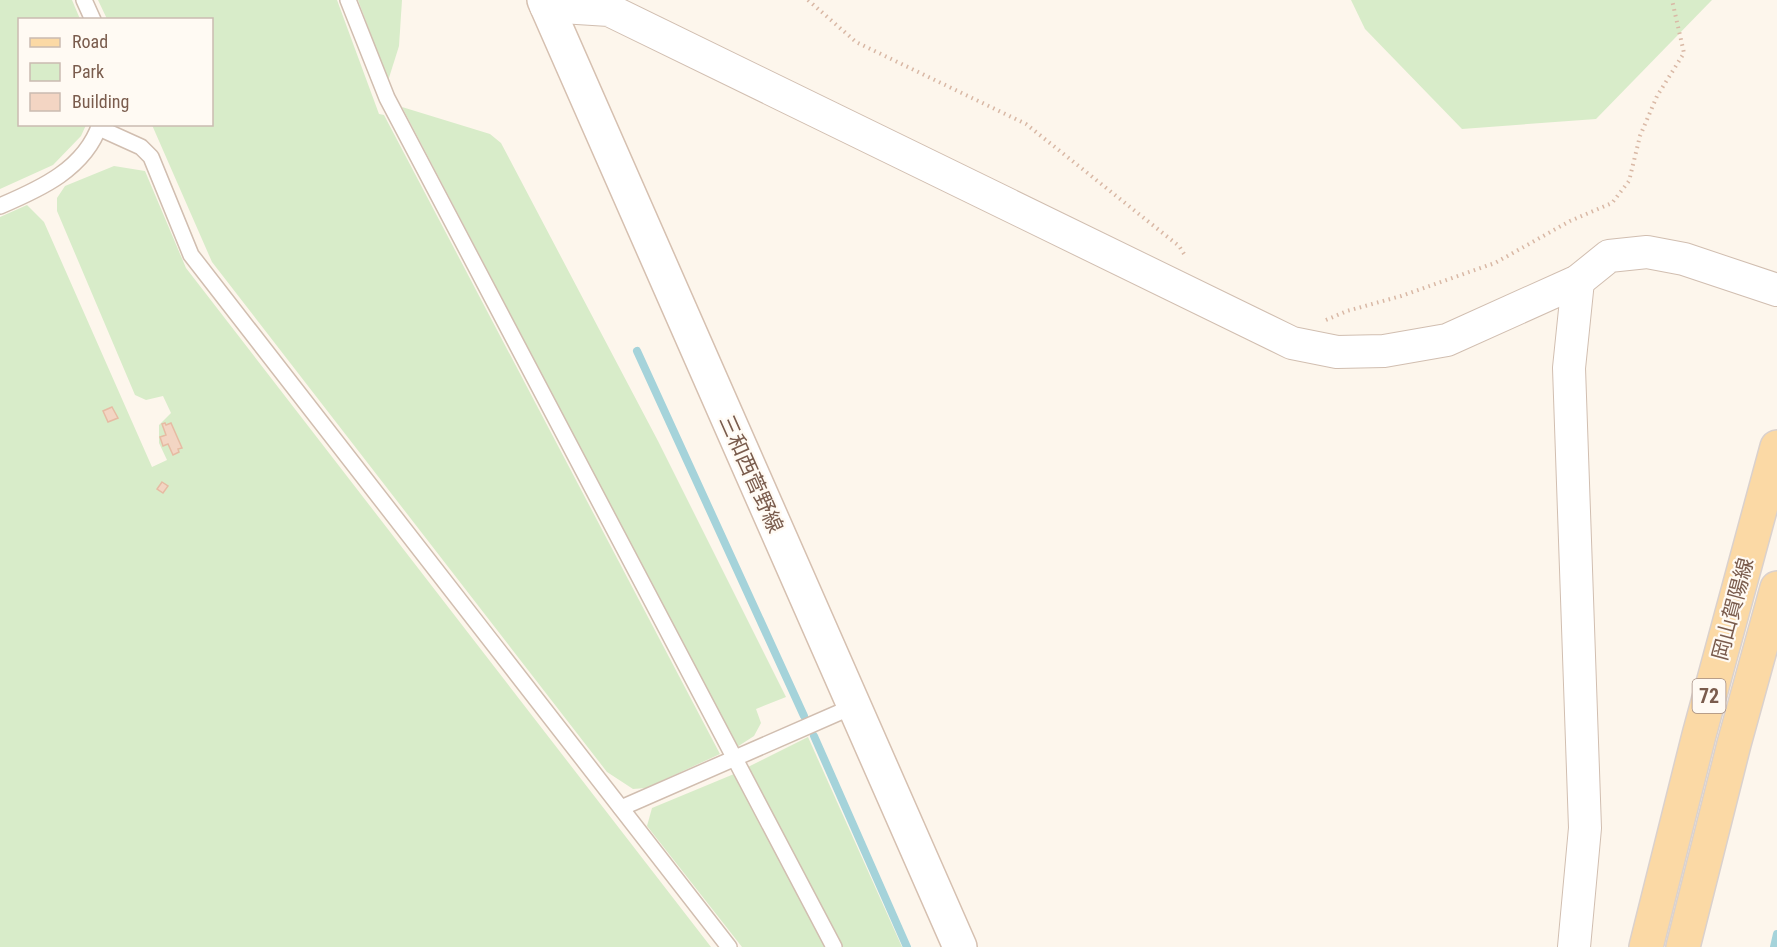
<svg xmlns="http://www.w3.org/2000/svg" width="1777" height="947" viewBox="0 0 1777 947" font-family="'Roboto Condensed','Noto Sans JP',sans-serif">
<rect width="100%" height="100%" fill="#fdf6ec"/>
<g fill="#d8ecc9">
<path d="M 0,0 L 72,0 L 80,19 L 20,20 L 20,124 L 86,125 L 81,136 L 53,165 L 0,189 Z"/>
<path d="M 98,0 L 337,0 L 379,114 L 384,115 L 720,754 L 646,788 L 633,789 L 607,772 L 212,262 L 152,125 L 212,124 L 212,20 L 107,19 Z"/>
<path d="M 358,0 L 402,0 L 399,46 L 388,81 Z"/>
<path d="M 1351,0 L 1712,0 L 1596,119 L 1462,129 L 1365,29 Z"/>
<path d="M 402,107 L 490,134 L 501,143 L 658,441 L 786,697 L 756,709 L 761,723 L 754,736 L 737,747 Z"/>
<path d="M 114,166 L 145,171 L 186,268 L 711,947 L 0,947 L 0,217 L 27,205 L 44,222 L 152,467 L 167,460 L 159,443 L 159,425 L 171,413 L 163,396 L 146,400 L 135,395 L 57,211 L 57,198 L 65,186 Z"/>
<path d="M 808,737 L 902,947 L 842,947 L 748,767 Z"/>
<path d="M 734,774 L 825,947 L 742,947 L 647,826 L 652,808 Z"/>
</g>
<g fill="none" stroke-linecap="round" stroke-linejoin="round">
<g stroke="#a5d3da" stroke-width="8">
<path d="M 637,351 L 804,716"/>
<path d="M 814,736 L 907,947"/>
<path d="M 1774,947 L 1777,934"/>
</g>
</g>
<g fill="#f3d5c3" stroke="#e6bba3" stroke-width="1.5">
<path d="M 112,407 L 118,418 L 108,422 L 103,411 Z"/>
<path d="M 165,423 L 166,425 L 171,423 L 182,448 L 178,449 L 179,452 L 173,455 L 168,444 L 163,446 L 160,437 L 166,435 L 162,424 Z"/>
<path d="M 162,482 L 168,486 L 163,493 L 157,489 Z"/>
</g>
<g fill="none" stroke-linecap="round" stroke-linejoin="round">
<defs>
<g id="lane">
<path d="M 84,0 L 93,20"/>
<path d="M 348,0 L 387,98 L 834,947"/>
<path d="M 99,128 L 141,147 L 151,157 L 191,255 L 729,947"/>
<path d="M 0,206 C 40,189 85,169 100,124"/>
<path d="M 621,808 L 854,706"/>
</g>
<g id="street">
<path d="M 546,6 L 609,10 L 1292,343 L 1337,352 L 1384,351 L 1447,340 L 1578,281 L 1609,256 L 1647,252 L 1684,259 L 1777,290"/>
<path d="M 1574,947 L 1585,828 L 1569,368 L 1578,281"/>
</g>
<path id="secondary" d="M 544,0 L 960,947"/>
<g id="primary">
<path d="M 1646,947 L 1699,735 L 1777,447"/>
<path d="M 1683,947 L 1734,744 L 1777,588"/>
</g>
</defs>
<use href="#lane" stroke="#d1beb0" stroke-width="18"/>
<use href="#street" stroke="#d1beb0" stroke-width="34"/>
<use href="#secondary" stroke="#d6c0b0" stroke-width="36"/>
<use href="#primary" stroke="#dad1cd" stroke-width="36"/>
<g stroke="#d9b8a5" stroke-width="4" stroke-dasharray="1.5 4.5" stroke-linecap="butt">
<path d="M 808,0 L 856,42 L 1026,124 L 1179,246 L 1186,257"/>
<path d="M 1326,320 L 1347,311 L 1401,296 L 1495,263 L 1570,221 L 1612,203 L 1629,181 L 1640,136 L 1657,96 L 1684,53 L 1672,0"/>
</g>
<use href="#lane" stroke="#fff" stroke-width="15"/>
<use href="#street" stroke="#fff" stroke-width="32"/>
<use href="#secondary" stroke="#fff" stroke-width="33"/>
<use href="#primary" stroke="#fbd9a5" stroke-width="33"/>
</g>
<g text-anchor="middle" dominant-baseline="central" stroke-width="4.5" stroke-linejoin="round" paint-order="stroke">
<rect fill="#fffaf3" stroke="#a28b7f" stroke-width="1.5" x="1692.5" y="679" width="33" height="34" rx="4.5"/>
<g font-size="20" font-weight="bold" fill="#7a5c4d">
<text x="1709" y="696">72</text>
</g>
<g font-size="21" fill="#7a5c4d" stroke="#fffaf3">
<text transform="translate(751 474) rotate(66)">三和西菅野線</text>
<text transform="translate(1733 609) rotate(-75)">岡山賀陽線</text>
</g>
</g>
<rect x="18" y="18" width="195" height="108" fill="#fffaf3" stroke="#cabbb1" stroke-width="1.5"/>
<rect x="30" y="38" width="30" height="9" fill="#fbd9a5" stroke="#cabbb1" stroke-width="1.5"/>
<text x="72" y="48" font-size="18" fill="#7a5c4d">Road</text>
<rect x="30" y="63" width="30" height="18" fill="#d8ecc9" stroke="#cabbb1" stroke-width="1.5"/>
<text x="72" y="78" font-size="18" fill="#7a5c4d">Park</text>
<rect x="30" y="93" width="30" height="18" fill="#f3d5c3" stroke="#cabbb1" stroke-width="1.5"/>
<text x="72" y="108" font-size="18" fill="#7a5c4d">Building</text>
</svg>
